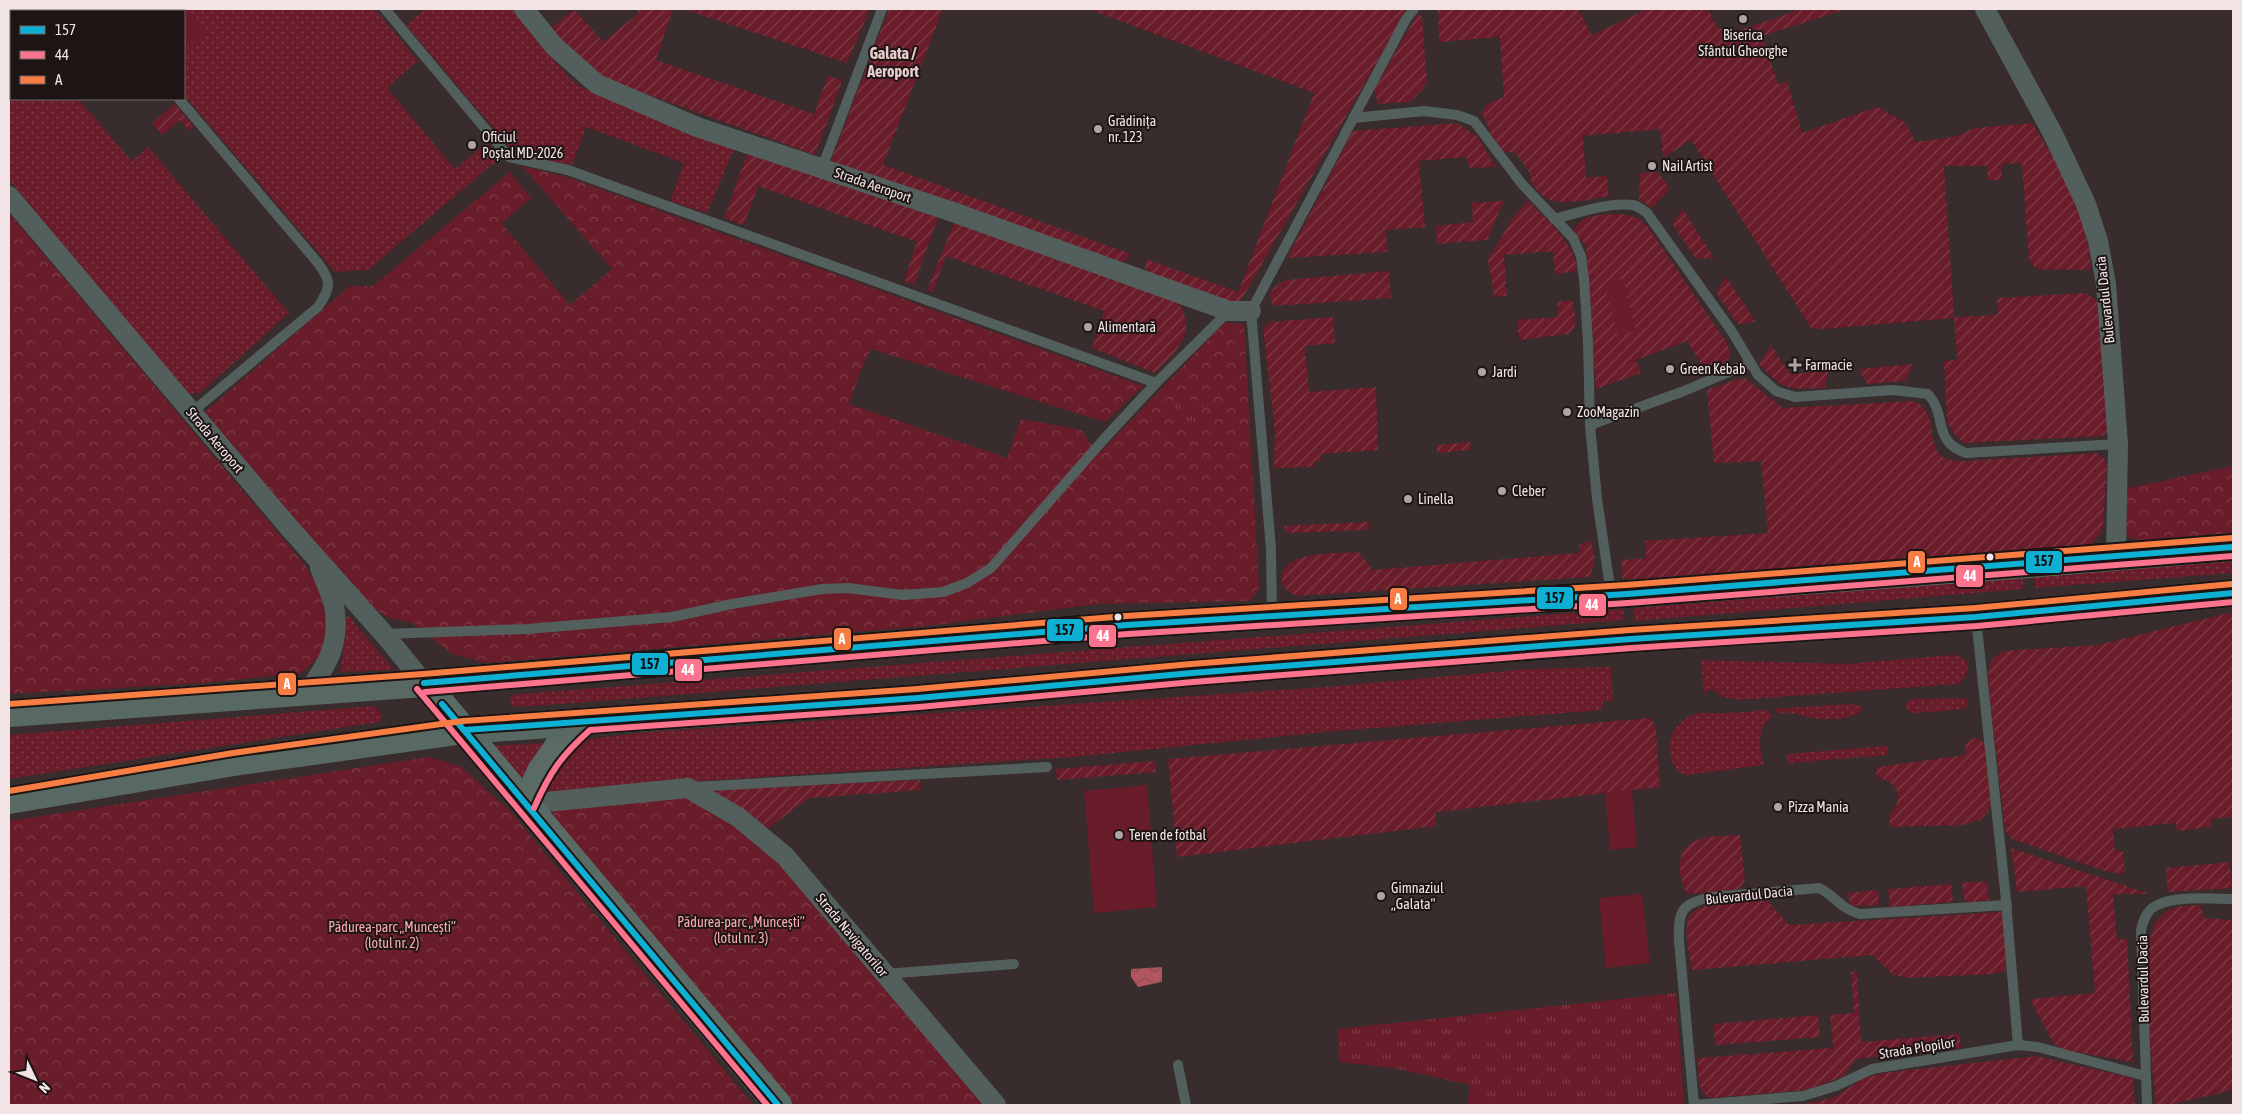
<svg xmlns="http://www.w3.org/2000/svg" width="2242" height="1114" viewBox="0 0 2242 1114" font-family="'Asap Condensed',sans-serif">
<defs>
<pattern id="grass-dots" width="8" height="8" patternUnits="userSpaceOnUse" patternTransform="scale(1.25)"><rect width="8" height="8" fill="#691c2a"/><path d="M2 2h.1M6 6h.1" fill="none" stroke="#7f3d49" stroke-width="1.8" stroke-linecap="round"/></pattern>
<pattern id="forest-crowns" width="20" height="18" patternUnits="userSpaceOnUse" patternTransform="scale(1.25)"><rect width="20" height="18" fill="#691c2a"/><path d="M2 6a3 3 0 1 1 6 0M12 15a3 3 0 1 1 6 0" fill="none" stroke="#7f3d49"/></pattern>
<pattern id="park-tufts" width="24" height="20" patternUnits="userSpaceOnUse" patternTransform="scale(1.25)"><rect width="24" height="20" fill="#691c2a"/><path d="M3 7l-1-3M5 7V3M7 7l1-3M15 17l-1-3M17 17v-4M19 17l1-3" fill="none" stroke="#7f3d49"/></pattern>
<pattern id="garden-furrows" width="10" height="10" patternUnits="userSpaceOnUse" patternTransform="scale(1.25)"><rect width="10" height="10" fill="#691c2a"/><path d="M-1 1l2-2M0 10L10 0M9 11l2-2" fill="none" stroke="#7f3d49"/></pattern>
<pattern id="water-waves" width="16" height="10" patternUnits="userSpaceOnUse" patternTransform="scale(1.25)"><rect width="16" height="10" fill="#b1565e"/><path d="M0 5q4-4 8 0t8 0" fill="none" stroke="#824e53"/></pattern>
</defs>
<rect width="100%" height="100%" fill="#382c2d"/>
<g fill="url(#grass-dots)">
<path d="M 112,9 L 375,9 L 418,61 L 387,88 L 455,169 L 487,143 L 500,158 L 368,270 L 335,272 L 184,95 L 184,11 L 114,11 Z"/>
<path d="M 426,9 L 513,9 L 567,76 L 581,87 L 735,147 L 707,213 L 670,201 L 684,163 L 586,127 L 572,165 L 531,157 L 511,149 L 406,25 Z"/>
<path d="M 9,19 L 11,21 L 11,99 L 78,99 L 132,161 L 148,147 L 289,313 L 200,393 L 188,394 L 9,180 Z"/>
<path d="M 2233,561 L 2233,573 L 2035,588 L 2034,576 Z"/>
<path d="M 2023,576 L 2023,589 L 1634,621 L 1633,608 Z"/>
<path d="M 1623,609 L 1624,620 L 561,704 L 517,707 L 511,705 L 510,699 L 512,695 L 520,694 Z"/>
<path d="M 348,616 L 394,670 L 340,672 L 344,650 L 344,620 Z"/>
<path d="M 1953,655 C 1973,657 1970,672 1960,684 L 1737,700 L 1723,697 L 1712,689 L 1704,693 L 1701,660 L 1846,664 Z"/>
<path d="M 1611,667 L 1613,700 L 1603,701 L 1602,710 L 1325,732 L 1073,757 L 684,782 L 549,794 L 550,781 L 556,764 L 584,740 L 638,733 L 1325,687 L 1529,669 Z"/>
<path d="M 1965,698 L 1969,704 L 1965,709 L 1915,713 L 1910,712 L 1906,708 L 1906,703 L 1913,699 Z"/>
<path d="M 1850,704 L 1859,705 L 1862,708 L 1860,713 C 1849,718 1833,720 1821,719 C 1806,718 1792,711 1778,713 L 1773,709 Z"/>
<path d="M 374,706 L 382,715 L 380,722 L 9,779 L 9,735 Z"/>
<path d="M 1766,710 L 1773,716 C 1756,727 1759,749 1764,765 L 1687,775 C 1675,772 1672,764 1670,752 C 1668,733 1680,717 1700,713 C 1707,712 1715,714 1723,713 C 1737,713 1751,711 1766,710 Z"/>
<path d="M 542,743 L 544,746 L 526,788 L 493,746 Z"/>
<path d="M 1887,746 L 1888,755 L 1788,763 L 1787,754 Z"/>
</g>
<g fill="url(#forest-crowns)">
<path d="M 522,166 L 567,177 L 1143,386 L 1105,422 L 871,349 L 863,365 L 849,404 L 1007,458 L 1021,419 L 1082,430 L 1089,442 L 1100,453 L 1225,322 L 1244,325 L 1259,586 L 1255,595 L 1249,601 L 1099,604 L 927,626 L 485,663 L 452,654 L 413,623 L 390,618 L 374,609 L 314,543 L 205,412 L 350,286 L 373,286 L 510,172 L 531,198 L 501,223 L 570,305 L 612,269 Z"/>
<path d="M 9,213 L 305,565 L 319,589 L 326,620 L 326,645 L 317,659 L 301,673 L 205,683 L 9,694 Z"/>
<path d="M 2233,466 L 2233,534 L 2141,541 L 2128,537 L 2123,528 L 2124,489 Z"/>
<path d="M 429,757 L 461,767 L 510,811 L 753,1105 L 9,1105 L 9,821 Z"/>
<path d="M 687,797 L 741,828 L 789,870 L 983,1105 L 790,1105 L 564,833 L 552,813 L 559,808 Z"/>
</g>
<g fill="url(#park-tufts)">
<path d="M 1177,396 L 1204,403 L 1198,426 L 1171,420 Z"/>
<path d="M 1676,993 L 1684,1105 L 1467,1105 L 1470,1085 L 1394,1068 L 1339,1062 L 1338,1029 Z"/>
</g>
<g fill="url(#garden-furrows)">
<path d="M 574,9 L 603,42 L 639,13 L 637,9 L 673,9 L 656,60 L 814,114 L 828,75 L 842,81 L 815,155 L 605,79 L 549,29 Z"/>
<path d="M 683,9 L 870,9 L 847,63 Z"/>
<path d="M 889,9 L 943,9 L 883,165 L 1131,254 L 1123,263 L 1119,264 L 831,161 Z"/>
<path d="M 1088,9 L 1407,9 L 1245,294 L 1238,302 L 1230,302 L 1148,274 L 1145,269 L 1146,259 L 1238,292 L 1314,93 Z"/>
<path d="M 1438,9 L 1578,9 L 1592,35 L 1647,9 L 1708,9 L 1716,25 L 1728,34 L 1793,12 L 1794,9 L 1847,9 L 1762,36 L 1778,84 L 1787,81 L 1802,133 L 1877,107 L 1906,123 L 1915,142 L 1954,137 L 1975,128 L 2032,123 C 2060,168 2089,215 2091,270 L 2038,269 L 2032,265 L 2029,259 L 2022,163 L 2003,164 L 2001,180 L 1988,180 L 1987,166 L 1944,166 L 1954,317 L 1997,315 L 1997,298 L 2085,293 L 2095,299 L 2099,305 L 2108,431 L 2102,436 L 1964,443 L 1954,434 L 1947,421 L 1944,361 L 1957,360 L 1954,318 L 1823,329 L 1811,328 L 1691,140 L 1663,158 L 1660,129 L 1583,136 L 1586,178 L 1607,176 L 1609,196 C 1583,200 1547,213 1532,183 C 1530,179 1531,175 1529,172 C 1525,165 1520,159 1515,153 L 1503,151 L 1492,136 L 1482,113 L 1487,104 L 1504,97 L 1500,37 L 1439,42 Z"/>
<path d="M 1418,13 L 1422,17 L 1427,81 L 1423,89 L 1410,102 L 1378,104 L 1374,90 Z"/>
<path d="M 175,104 L 194,127 L 189,131 L 180,120 L 162,135 L 152,123 Z"/>
<path d="M 1457,123 L 1477,136 L 1496,167 L 1469,168 L 1467,157 L 1419,161 L 1425,227 L 1386,230 L 1387,252 L 1287,258 L 1353,131 Z"/>
<path d="M 749,148 L 939,215 L 914,285 L 904,281 L 917,242 L 758,186 L 744,225 L 724,218 Z"/>
<path d="M 1658,172 L 1670,189 L 1652,208 L 1639,200 L 1640,173 Z"/>
<path d="M 1528,200 C 1547,221 1575,242 1577,271 L 1555,274 L 1553,251 L 1504,255 L 1507,296 L 1494,297 L 1488,260 L 1513,217 Z"/>
<path d="M 1504,201 L 1487,240 L 1437,244 L 1436,226 L 1473,222 L 1472,203 Z"/>
<path d="M 1683,209 L 1714,258 L 1696,259 L 1672,223 Z"/>
<path d="M 1622,214 L 1638,218 L 1648,227 L 1727,343 L 1731,355 L 1723,365 L 1706,372 L 1687,341 L 1636,360 L 1641,373 L 1596,389 L 1586,246 L 1573,232 C 1580,212 1604,215 1622,214 Z"/>
<path d="M 954,222 L 1175,299 C 1201,330 1177,350 1155,373 L 1092,348 L 1104,311 L 946,256 L 933,292 L 927,290 Z"/>
<path d="M 1389,271 L 1391,298 L 1274,306 C 1265,293 1274,286 1286,280 Z"/>
<path d="M 1726,277 L 1756,322 L 1738,324 L 1716,292 Z"/>
<path d="M 1572,300 C 1574,312 1580,326 1569,334 L 1519,340 L 1517,320 L 1558,317 L 1557,302 Z"/>
<path d="M 1333,317 L 1335,343 L 1305,346 L 1309,392 L 1376,387 L 1378,450 L 1321,454 L 1321,461 L 1313,462 L 1314,467 L 1274,468 L 1275,433 L 1263,328 L 1269,322 Z"/>
<path d="M 1771,345 L 1790,374 L 1828,371 L 1825,388 C 1786,389 1786,392 1759,364 Z"/>
<path d="M 1913,364 L 1905,381 L 1867,384 L 1859,369 Z"/>
<path d="M 1737,379 L 1746,379 L 1783,408 L 1913,401 C 1942,411 1922,452 1950,460 C 1955,461 1960,461 1965,461 L 2097,453 L 2105,459 L 2107,464 L 2103,527 C 2099,536 2095,543 2085,548 L 1650,580 L 1623,579 L 1621,560 L 1646,558 L 1645,541 L 1768,533 L 1761,461 L 1714,463 L 1707,390 Z"/>
<path d="M 1470,442 L 1471,450 L 1437,453 L 1437,445 Z"/>
<path d="M 1369,522 L 1369,530 L 1287,533 L 1282,526 Z"/>
<path d="M 1591,540 L 1595,560 L 1590,577 L 1296,596 C 1287,591 1280,587 1282,576 C 1285,550 1340,554 1359,552 L 1373,570 L 1580,553 L 1579,545 Z"/>
<path d="M 2233,612 L 2233,817 L 2211,819 L 2211,827 L 2177,831 L 2176,823 L 2113,829 L 2115,851 L 2123,851 L 2125,872 L 2121,874 L 2105,871 L 2012,839 L 2005,830 L 1988,681 C 1989,664 1989,659 2005,651 L 2097,645 Z"/>
<path d="M 1650,718 L 1654,723 L 1656,731 L 1660,787 L 1436,812 L 1436,826 L 1177,857 L 1168,759 Z"/>
<path d="M 1978,738 L 1985,744 L 1992,799 L 1988,812 L 1980,820 L 1962,825 L 1890,827 C 1890,824 1889,818 1890,815 C 1891,811 1895,808 1896,805 C 1902,789 1891,780 1877,778 L 1876,767 L 1965,755 L 1965,744 L 1972,739 Z"/>
<path d="M 1155,761 L 1156,772 L 1057,780 L 1056,769 Z"/>
<path d="M 920,780 L 921,790 L 809,798 L 767,829 L 700,790 Z"/>
<path d="M 1740,835 L 1745,880 L 1741,888 L 1731,891 L 1687,894 C 1682,884 1679,875 1680,864 C 1682,833 1716,837 1740,835 Z"/>
<path d="M 2011,848 L 2150,894 L 2113,894 L 2117,939 L 2127,939 L 2133,1062 L 2064,1050 L 2053,1043 L 2030,999 L 2095,993 L 2086,886 L 2017,892 Z"/>
<path d="M 2229,862 L 2232,888 L 2168,892 L 2166,868 Z"/>
<path d="M 1987,881 L 1989,900 L 1965,903 L 1962,883 Z"/>
<path d="M 1951,884 L 1953,902 L 1890,907 L 1888,889 Z"/>
<path d="M 1878,890 L 1879,905 L 1851,906 L 1847,893 Z"/>
<path d="M 1767,900 L 1789,925 L 2002,912 L 2007,962 L 2005,970 L 1994,974 L 1907,978 L 1893,975 L 1872,955 L 1692,970 C 1690,956 1685,938 1687,924 C 1690,897 1747,901 1767,900 Z"/>
<path d="M 2200,905 L 2205,918 L 2233,920 L 2233,1090 L 2168,1105 L 2156,1105 C 2153,1071 2137,943 2158,919 C 2169,906 2183,905 2200,905 Z"/>
<path d="M 1857,971 L 1861,1042 L 1959,1034 L 1961,1048 L 1856,1059 L 1844,1076 L 1808,1090 L 1710,1098 C 1696,1090 1699,1072 1698,1058 L 1833,1048 L 1830,1015 L 1854,1013 L 1851,972 Z"/>
<path d="M 1818,1015 L 1820,1037 L 1715,1045 L 1714,1024 Z"/>
<path d="M 2036,1056 L 2133,1078 L 2135,1105 L 1802,1105 L 1835,1097 L 1865,1077 L 1891,1072 Z"/>
</g>
<g fill="#691c2a">
<path d="M 165,9 L 188,9 L 206,33 L 184,50 L 184,11 L 162,11 Z"/>
<path d="M 1623,279 L 1636,331 L 1618,335 L 1605,283 Z"/>
<path d="M 1147,785 L 1157,907 L 1094,913 L 1084,791 Z"/>
<path d="M 1632,790 L 1637,847 L 1610,850 L 1605,792 Z"/>
<path d="M 1642,894 L 1650,963 L 1606,968 L 1599,898 Z"/>
<path d="M 1470,1019 L 1505,1019 L 1505,1043 L 1470,1042 Z"/>
</g>
<path fill="url(#water-waves)" d="M 1162,967 L 1162,982 L 1138,987 L 1131,977 L 1131,969 Z"/>
<g fill="none" stroke-linecap="round" stroke-linejoin="round">
<g stroke="#535f5c" stroke-width="10">
<path d="M 104,9 L 106,11"/>
<path d="M 385,9 L 509,157 L 568,170 L 1156,383"/>
<path d="M 179,99 L 318,263 C 332,282 331,287 318,307 L 192,412"/>
<path d="M 1353,118 L 1424,111 L 1457,115 L 1474,121 L 1522,184 L 1573,238 L 1581,256 L 1584,279 L 1588,343 L 1590,425 L 1597,499 L 1611,594"/>
<path d="M 822,168 L 882,9"/>
<path d="M 1554,219 C 1579,213 1607,202 1633,205 C 1638,206 1643,210 1647,213 L 1731,330 L 1758,375 L 1776,391 L 1795,397 L 1893,390 L 1928,394 C 1948,416 1931,440 1966,453 L 2118,444"/>
<path d="M 1590,425 L 1684,391 L 1750,363"/>
<path d="M 1272,615 L 1271,549 L 1251,311 L 1406,19 L 1414,9"/>
<path d="M 1976,618 L 2005,890 L 2018,1045"/>
<path d="M 384,634 L 527,629 L 672,617 L 732,604 L 822,589 L 848,588 L 903,595 L 943,592 L 967,583 L 991,568 L 1104,439 L 1156,383 L 1229,311"/>
<path d="M 693,787 L 1047,767"/>
<path d="M 885,974 L 1014,964"/>
<path d="M 1178,1065 L 1186,1105"/>
<path d="M 1694,1105 L 1679,941 C 1678,911 1681,904 1711,897 L 1819,888 C 1836,896 1839,908 1860,914 L 2007,905"/>
<path d="M 1694,1105 L 1803,1096 L 1836,1086 L 1872,1069 L 2018,1045 L 2038,1047 L 2145,1076"/>
<path d="M 2147,1105 L 2141,930 C 2143,922 2145,915 2151,909 C 2168,894 2212,899 2233,899"/>
</g>
<g stroke="#535f5c" stroke-width="20">
<path d="M 524,9 L 554,46 L 597,84 L 697,127 L 950,211 L 1229,311 L 1251,311"/>
<path d="M 1985,9 L 2052,132 L 2086,204 L 2098,241 L 2106,284 L 2118,444 L 2116,557"/>
<path d="M 9,196 L 287,525 L 384,634 L 424,683"/>
<path d="M 309,690 C 327,665 339,645 335,612 C 334,598 325,582 320,568"/>
<path d="M 526,804 L 688,788 L 738,817 L 785,856 L 996,1105"/>
</g>
<g stroke="#5a6a65" stroke-width="28">
<path d="M 424,683 L 778,1105"/>
<path d="M 526,804 L 541,771 L 558,747 L 586,721"/>
</g>
<g stroke="#586863" stroke-width="28">
<path d="M 9,713 L 424,683 L 1127,625 L 1627,594 L 2029,564 L 2233,547"/>
<path d="M 9,800 L 234,762 L 464,730 L 918,698 L 1192,673 L 1631,639 L 1976,617 L 2233,593"/>
</g>
<defs>
<g id="bus-1">
<path d="M 424,683 L 1127,625 L 1627,594 L 2233,547"/>
<path d="M 442,704 L 778,1105"/>
<path d="M 464,730 L 918,698 L 1192,673 L 1631,639 L 1976,617 L 2233,593"/>
</g>
<g id="bus-2">
<path d="M 417,689 L 767,1105"/>
<path d="M 425,692 L 1128,634 L 1628,603 L 2233,556"/>
<path d="M 534,808 C 550,772 561,756 590,730 L 919,707 L 1193,682 L 1632,648 L 1977,626 L 2233,602"/>
</g>
<g id="bus-3">
<path d="M 9,704 L 423,674 L 1126,616 L 1626,585 L 2232,538"/>
<path d="M 9,791 L 233,753 L 463,721 L 917,689 L 1191,664 L 1630,630 L 1975,608 L 2232,584"/>
</g>
</defs>
<use href="#bus-1" stroke="#1d1414" stroke-width="10"/>
<use href="#bus-2" stroke="#1d1414" stroke-width="10"/>
<use href="#bus-3" stroke="#1d1414" stroke-width="10"/>
<use href="#bus-1" stroke="#0dafd3" stroke-width="6"/>
<use href="#bus-2" stroke="#fc738d" stroke-width="6"/>
<use href="#bus-3" stroke="#f77d43" stroke-width="6"/>
</g>
<g fill="#b1a4a5" stroke="#1d1414" stroke-width="2">
<circle cx="1743" cy="19" r="5"/>
<circle cx="1098" cy="129" r="5"/>
<circle cx="472" cy="145" r="5"/>
<circle cx="1652" cy="166" r="5"/>
<circle cx="1088" cy="327" r="5"/>
<path d="M1792.5 357.5h5v5h5v5h-5v5h-5v-5h-5v-5h5z"/>
<circle cx="1670" cy="369" r="5"/>
<circle cx="1482" cy="372" r="5"/>
<circle cx="1567" cy="412" r="5"/>
<circle cx="1502" cy="491" r="5"/>
<circle cx="1408" cy="499" r="5"/>
<circle cx="1778" cy="807" r="5"/>
<circle cx="1119" cy="835" r="5"/>
<circle cx="1381" cy="896" r="5"/>
</g>
<g fill="#f2e4e5" stroke="#1d1414" stroke-width="2">
<circle cx="1990" cy="557" r="4.5"/>
<circle cx="1118" cy="617" r="4.5"/>
</g>
<g text-anchor="middle" dominant-baseline="central" stroke-width="4" stroke-linejoin="round" paint-order="stroke">
<g font-size="14" fill="#f2e4e5" stroke="#1d1414" text-anchor="start">
<text x="1743" y="35" text-anchor="middle">Biserica<tspan x="1743" dy="16">Sfântul Gheorghe</tspan></text>
<text x="1108" y="121">Grădinița<tspan x="1108" dy="16">nr. 123</tspan></text>
<text x="482" y="137">Oficiul<tspan x="482" dy="16">Poștal MD-2026</tspan></text>
<text x="1662" y="166">Nail Artist</text>
<text x="1098" y="327">Alimentară</text>
<text x="1805" y="365">Farmacie</text>
<text x="1680" y="369">Green Kebab</text>
<text x="1492" y="372">Jardi</text>
<text x="1577" y="412">ZooMagazin</text>
<text x="1512" y="491">Cleber</text>
<text x="1418" y="499">Linella</text>
<text x="1788" y="807">Pizza Mania</text>
<text x="1129" y="835">Teren de fotbal</text>
<text x="1391" y="888">Gimnaziul<tspan x="1391" dy="16">„Galata“</tspan></text>
</g>
<g font-size="14" fill="#f2e4e5" stroke="#1d1414">
<text transform="translate(873 185) rotate(19)">Strada Aeroport</text>
<text transform="translate(2105 300) rotate(-96)">Bulevardul Dacia</text>
<text transform="translate(215 440) rotate(50)">Strada Aeroport</text>
<text transform="translate(1749 895) rotate(-6)">Bulevardul Dacia</text>
<text transform="translate(852 935) rotate(50)">Strada Navigatorilor</text>
<text transform="translate(2143 979) rotate(-91)">Bulevardul Dacia</text>
<text transform="translate(1917 1048) rotate(-9)">Strada Plopilor</text>
</g>
<g font-size="14" fill="#fcacb0" stroke="#1d1414">
<text x="741" y="922">Pădurea-parc „Muncești”<tspan x="741" dy="16">(lotul nr. 3)</tspan></text>
<text x="392" y="927">Pădurea-parc „Muncești”<tspan x="392" dy="16">(lotul nr. 2)</tspan></text>
</g>
<g font-size="16" font-weight="bold" fill="#e7cdce" stroke="#1d1414">
<text x="893" y="53">Galata /<tspan x="893" dy="18">Aeroport</tspan></text>
</g>
</g>
<g stroke="#1d1414" stroke-width="2">
<rect x="2025" y="550" width="38" height="24" rx="5" fill="#0dafd3"/>
<rect x="1907" y="550" width="19" height="24" rx="5" fill="#f77d43"/>
<rect x="1955" y="564" width="29" height="24" rx="5" fill="#fc738d"/>
<rect x="1536" y="586" width="38" height="24" rx="5" fill="#0dafd3"/>
<rect x="1389" y="587" width="19" height="24" rx="5" fill="#f77d43"/>
<rect x="1578" y="593" width="29" height="24" rx="5" fill="#fc738d"/>
<rect x="1046" y="618" width="38" height="24" rx="5" fill="#0dafd3"/>
<rect x="1088" y="624" width="29" height="24" rx="5" fill="#fc738d"/>
<rect x="833" y="627" width="19" height="24" rx="5" fill="#f77d43"/>
<rect x="631" y="652" width="38" height="24" rx="5" fill="#0dafd3"/>
<rect x="674" y="658" width="29" height="24" rx="5" fill="#fc738d"/>
<rect x="277" y="672" width="20" height="24" rx="5" fill="#f77d43"/>
</g>
<g font-size="14" text-anchor="middle" font-weight="bold" fill="#fff">
<text x="1917" y="567">A</text>
<text x="1970" y="581">44</text>
<text x="1398" y="604">A</text>
<text x="1592" y="610">44</text>
<text x="1103" y="641">44</text>
<text x="842" y="644">A</text>
<text x="688" y="675">44</text>
<text x="287" y="689">A</text>
</g>
<g font-size="14" text-anchor="middle" font-weight="bold" fill="#111">
<text x="2044" y="566">157</text>
<text x="1555" y="603">157</text>
<text x="1065" y="635">157</text>
<text x="650" y="669">157</text>
</g>
<rect width="2242" height="1114" fill="none" stroke="#f2e4e5" stroke-width="20"/>
<rect x="10" y="10" width="175" height="90" fill="#1d1414" stroke="#726768"/>
<rect x="20" y="26" width="25" height="8" fill="#0dafd3" stroke="#726768"/>
<text x="55" y="35" font-size="15" fill="#f2e4e5">157</text>
<rect x="20" y="51" width="25" height="8" fill="#fc738d" stroke="#726768"/>
<text x="55" y="60" font-size="15" fill="#f2e4e5">44</text>
<rect x="20" y="76" width="25" height="8" fill="#f77d43" stroke="#726768"/>
<text x="55" y="85" font-size="15" fill="#f2e4e5">A</text>
<g transform="translate(35 1079) rotate(133)" stroke="#1d1414" stroke-width="4" paint-order="stroke">
<path d="M0-4L9 19L0 12L-9 19Z" fill="#f2e4e5"/>
<text y="-8" font-size="14" font-weight="bold" text-anchor="middle" fill="#f2e4e5">N</text>
</g>
</svg>
